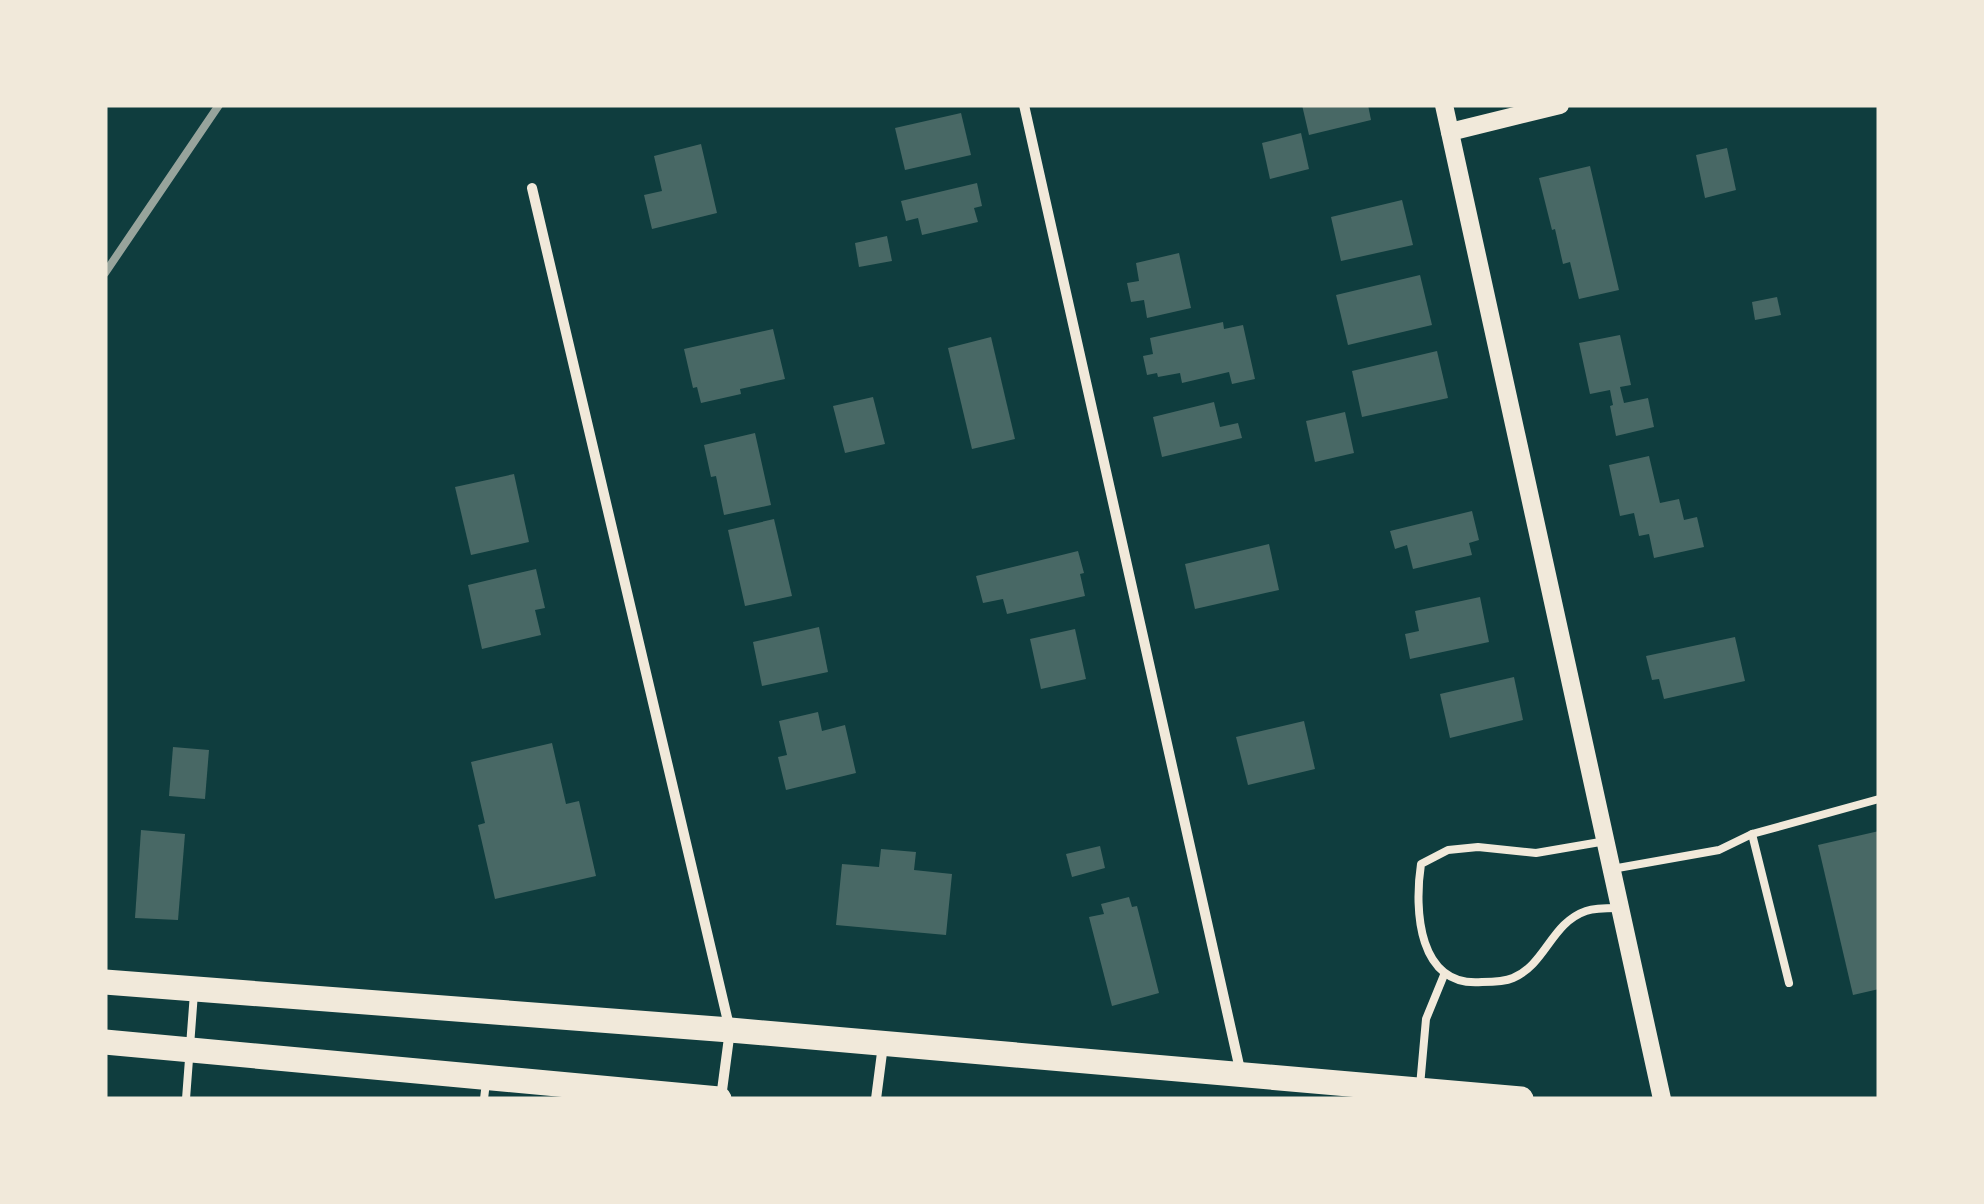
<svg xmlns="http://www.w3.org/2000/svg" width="1984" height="1204" viewBox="0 0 1984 1204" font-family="'PT Sans Narrow',sans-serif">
<rect width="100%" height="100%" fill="#0f3d3e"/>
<g fill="#486865">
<path d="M 1302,105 L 1368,105 L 1371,120 L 1309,135 Z"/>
<path d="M 961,113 L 971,155 L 905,170 L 895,128 Z"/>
<path d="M 1301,133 L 1309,169 L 1270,179 L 1262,143 Z"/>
<path d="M 701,144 L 717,213 L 652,229 L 644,195 L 662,191 L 654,156 Z"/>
<path d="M 1727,148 L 1736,190 L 1705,198 L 1696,155 Z"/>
<path d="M 1590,166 L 1619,290 L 1579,299 L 1570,262 L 1563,264 L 1555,229 L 1552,230 L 1539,178 Z"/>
<path d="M 977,183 L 982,206 L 974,208 L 978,222 L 922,235 L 918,218 L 906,221 L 901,201 Z"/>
<path d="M 1402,200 L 1413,245 L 1341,261 L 1331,217 Z"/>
<path d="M 887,236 L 892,261 L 859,267 L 855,243 Z"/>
<path d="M 1179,253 L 1191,308 L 1147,318 L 1144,300 L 1131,302 L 1127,283 L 1139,281 L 1136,263 Z"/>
<path d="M 1420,275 L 1432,325 L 1348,345 L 1336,295 Z"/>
<path d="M 1777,297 L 1781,315 L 1755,320 L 1752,302 Z"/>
<path d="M 1223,322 L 1224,329 L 1243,325 L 1255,379 L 1232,384 L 1229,372 L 1182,383 L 1180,373 L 1158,377 L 1157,373 L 1147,375 L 1143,356 L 1153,354 L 1150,338 Z"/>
<path d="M 773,329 L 785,379 L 740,389 L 741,394 L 701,403 L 697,387 L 693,388 L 684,349 Z"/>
<path d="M 1620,335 L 1631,385 L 1620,387 L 1624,403 L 1648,398 L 1654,427 L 1616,436 L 1610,406 L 1613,405 L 1610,390 L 1590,394 L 1579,343 Z"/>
<path d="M 991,337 L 1015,439 L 972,449 L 948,348 Z"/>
<path d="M 1437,351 L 1448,398 L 1362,417 L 1352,371 Z"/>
<path d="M 873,397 L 885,444 L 845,453 L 833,406 Z"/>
<path d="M 1214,402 L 1220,427 L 1238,423 L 1242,438 L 1162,457 L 1153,417 Z"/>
<path d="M 1345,412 L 1354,453 L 1315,462 L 1306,421 Z"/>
<path d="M 755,433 L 771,505 L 724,515 L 716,476 L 711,477 L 704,445 Z"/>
<path d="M 1649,456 L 1660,503 L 1679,499 L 1684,520 L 1697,517 L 1704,547 L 1654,558 L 1649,534 L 1639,536 L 1634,513 L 1620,516 L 1609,465 Z"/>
<path d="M 514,474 L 529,542 L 471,555 L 455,487 Z"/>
<path d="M 1472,511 L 1479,540 L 1469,543 L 1472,555 L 1413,569 L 1407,545 L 1395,549 L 1390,531 Z"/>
<path d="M 774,519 L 792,596 L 745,606 L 728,530 Z"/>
<path d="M 1269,544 L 1279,590 L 1195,609 L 1185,564 Z"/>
<path d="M 1078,551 L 1084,573 L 1080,574 L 1085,596 L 1007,614 L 1003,599 L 983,603 L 976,576 Z"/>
<path d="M 536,569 L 545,608 L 535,610 L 541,635 L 482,649 L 468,585 Z"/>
<path d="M 1480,597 L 1489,642 L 1410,659 L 1405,634 L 1419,631 L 1415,611 Z"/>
<path d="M 819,627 L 828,672 L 762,686 L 753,642 Z"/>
<path d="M 1075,629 L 1086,679 L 1041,689 L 1030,639 Z"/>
<path d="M 1735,637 L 1745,681 L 1664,699 L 1659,679 L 1652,680 L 1646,656 Z"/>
<path d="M 1514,677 L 1523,720 L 1450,738 L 1440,694 Z"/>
<path d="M 818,712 L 822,731 L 845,725 L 856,773 L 786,790 L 778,757 L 787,755 L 779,721 Z"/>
<path d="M 1304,721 L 1315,769 L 1248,785 L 1236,737 Z"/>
<path d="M 552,743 L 566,804 L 579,801 L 596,876 L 495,899 L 478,825 L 485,823 L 471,762 Z"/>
<path d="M 173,747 L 209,750 L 205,799 L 169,796 Z"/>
<path d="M 141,830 L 185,834 L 178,920 L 135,918 Z"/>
<path d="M 1879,831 L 1879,989 L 1853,995 L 1818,845 Z"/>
<path d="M 1100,846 L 1105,868 L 1072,877 L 1066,854 Z"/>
<path d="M 881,849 L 916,852 L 914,870 L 952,874 L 946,935 L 836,925 L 842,864 L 879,867 Z"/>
<path d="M 1129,897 L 1132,907 L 1137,906 L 1159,993 L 1112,1006 L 1089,917 L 1104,914 L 1101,904 Z"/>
</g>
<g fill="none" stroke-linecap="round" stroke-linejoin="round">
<g stroke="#f1e9da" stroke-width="8">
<path d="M 1606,841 L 1536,853 L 1478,847 L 1448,850 L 1421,864 C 1414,910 1418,988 1482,982 C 1492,982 1504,982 1513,978 C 1546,964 1551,923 1586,911 C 1595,908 1608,908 1617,908"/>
<path d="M 1612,869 L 1719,850 L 1752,834"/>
<path d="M 1789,983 L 1752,834 L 1879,799"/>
<path d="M 1420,1086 L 1426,1019 L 1444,975"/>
<path d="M 186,1099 L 194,993"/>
<path d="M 484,1099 L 486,1082"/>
</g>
<g stroke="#f1e9da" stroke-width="10">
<path d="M 1024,105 L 1241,1074"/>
<path d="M 532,188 L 730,1030 L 721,1098"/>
<path d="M 876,1099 L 883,1045"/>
</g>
<g stroke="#f1e9da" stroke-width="18">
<path d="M 1444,105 L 1662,1099"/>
<path d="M 1450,132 L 1560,105"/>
</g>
<g stroke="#f1e9da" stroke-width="25">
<path d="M 105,982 L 730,1030 L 1521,1099"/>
<path d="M 105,1042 L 719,1099"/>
</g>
<path stroke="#97a49c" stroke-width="8" d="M 105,273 L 219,105"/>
</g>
<rect width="1984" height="1204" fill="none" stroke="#f1e9da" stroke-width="215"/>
</svg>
